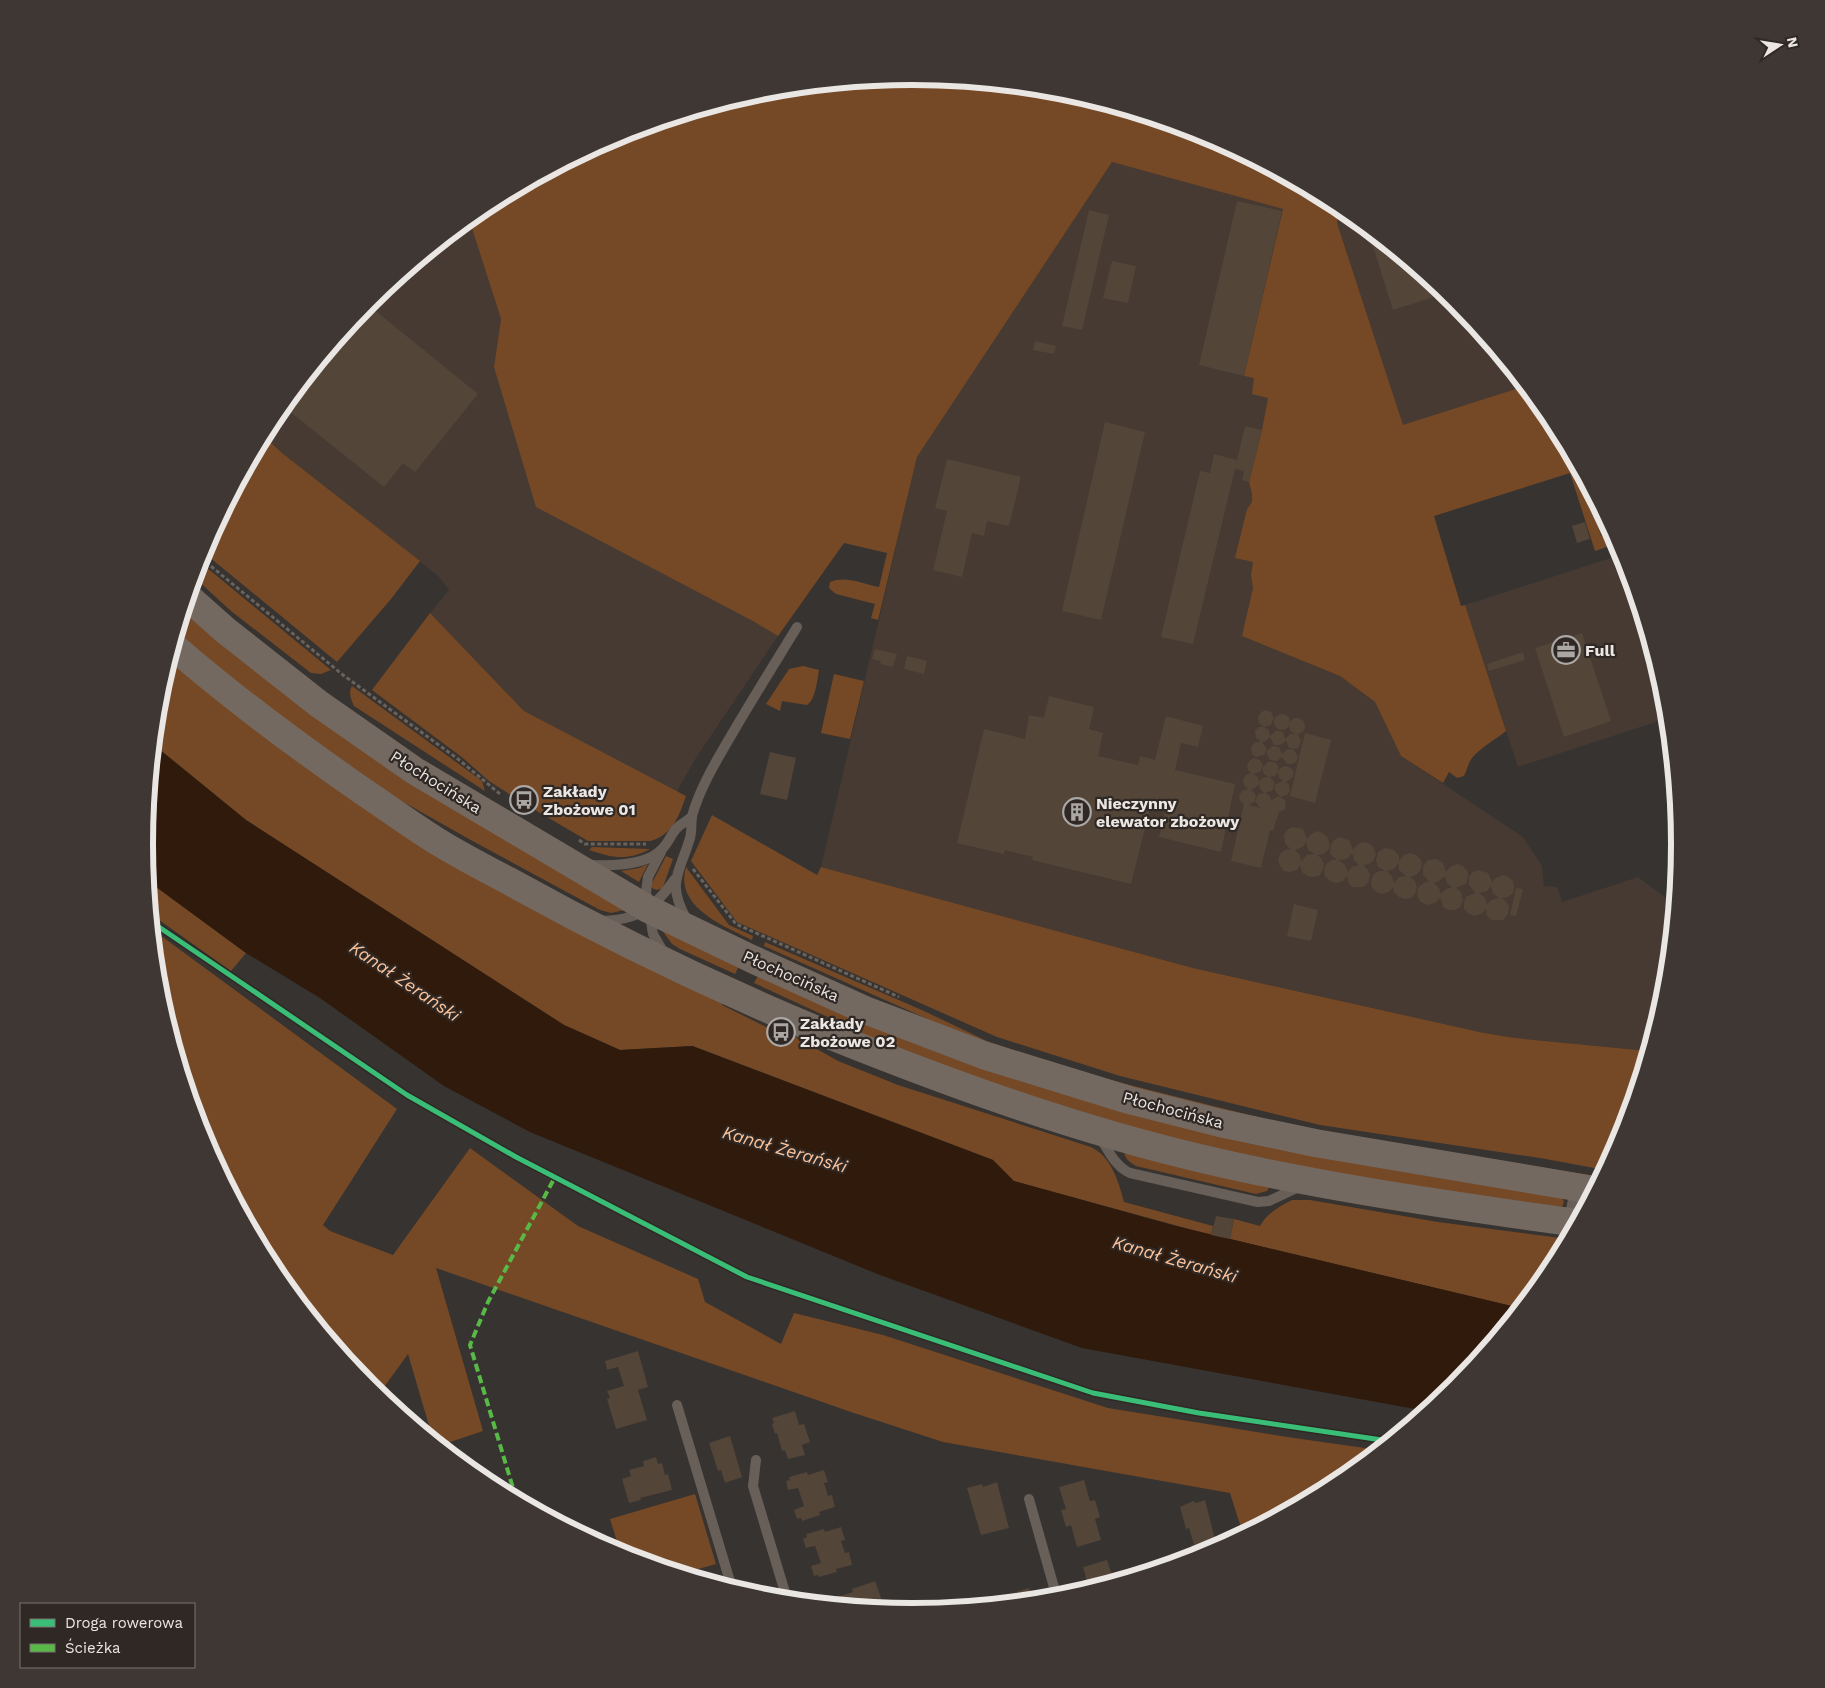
<svg xmlns="http://www.w3.org/2000/svg" width="1825" height="1688" viewBox="0 0 1825 1688" font-family="'Work Sans',sans-serif">
<rect width="100%" height="100%" fill="#363330"/>
<g fill="#463a32">
<path d="M 1112,162 L 1283,209 L 1244,376 L 1254,377 L 1268,398 L 1263,429 L 1249,482 L 1252,494 L 1252,502 L 1247,509 L 1236,558 L 1253,562 L 1251,575 L 1253,588 L 1243,636 L 1340,676 L 1375,702 L 1401,756 L 1523,837 L 1542,866 L 1544,886 L 1557,887 L 1562,902 L 1638,877 L 1674,904 L 1665,994 L 1648,1051 L 1515,1038 L 1484,1033 L 1193,968 L 821,867 L 917,457 Z"/>
<path d="M 1339,206 L 1456,301 L 1525,386 L 1403,426 L 1337,223 Z"/>
<path d="M 469,219 L 501,319 L 494,367 L 751,620 L 778,636 L 696,758 L 676,793 L 524,711 L 430,613 L 449,590 L 438,576 L 282,453 L 264,436 L 274,417 L 370,301 Z"/>
<path d="M 1623,554 L 1666,695 L 1671,750 L 1670,750 L 1659,721 L 1518,767 L 1465,605 Z"/>
</g>
<g fill="#764926">
<path d="M 913,76 L 1063,91 L 1207,135 L 1339,206 L 1337,223 L 1403,425 L 1525,386 L 1551,418 L 1582,476 L 1601,536 L 1612,533 L 1618,543 L 1595,551 L 1570,473 L 1434,516 L 1461,606 L 1465,605 L 1506,731 C 1495,740 1481,747 1472,758 C 1468,763 1467,771 1464,776 L 1457,778 L 1449,772 L 1443,783 L 1401,756 L 1375,702 L 1340,676 L 1242,636 L 1253,588 L 1251,575 L 1253,562 L 1235,558 L 1247,509 L 1252,502 L 1252,494 L 1249,482 L 1262,430 L 1268,398 L 1252,394 L 1254,378 L 1244,376 L 1283,209 L 1112,162 L 917,457 L 878,620 L 871,618 L 875,604 L 836,594 L 829,588 L 830,582 C 845,575 864,584 879,587 L 887,553 L 844,543 L 778,636 L 751,620 L 536,507 L 494,367 L 501,319 L 469,219 L 486,205 L 619,135 L 763,91 Z"/>
<path d="M 264,436 L 282,453 L 420,561 L 391,599 L 337,662 L 203,552 Z"/>
<path d="M 200,562 L 331,670 L 321,674 L 311,673 L 231,611 L 195,578 Z"/>
<path d="M 185,609 L 624,910 L 611,913 L 600,910 L 469,839 L 391,795 L 261,705 L 177,635 Z"/>
<path d="M 430,613 L 524,711 L 686,796 C 679,816 673,834 651,841 L 588,841 L 530,807 L 532,802 L 517,792 L 514,797 L 489,781 L 463,758 L 372,690 Z"/>
<path d="M 171,657 L 202,684 L 723,1000 L 722,1005 L 790,1039 L 792,1035 L 838,1061 L 898,1085 L 1091,1147 C 1111,1156 1119,1182 1124,1202 L 1213,1226 L 1211,1235 L 1013,1181 L 993,1160 L 693,1046 L 620,1050 L 564,1025 L 246,820 L 154,745 L 160,694 Z"/>
<path d="M 803,666 L 819,670 C 817,680 816,699 807,705 L 782,701 L 780,711 L 766,704 L 789,669 Z"/>
<path d="M 834,674 L 864,681 L 850,739 L 821,733 Z"/>
<path d="M 352,686 L 482,781 L 485,791 L 354,706 C 351,699 348,693 352,686 Z"/>
<path d="M 712,815 L 817,875 L 821,867 L 1193,968 L 1484,1033 L 1515,1038 L 1648,1051 L 1622,1138 L 1605,1170 L 1540,1158 L 1320,1125 L 1120,1076 L 997,1037 L 737,922 L 691,861 Z"/>
<path d="M 592,847 L 650,849 C 628,861 612,858 589,850 Z"/>
<path d="M 666,856 L 673,859 L 663,887 C 659,890 657,891 652,888 L 652,883 Z"/>
<path d="M 648,864 L 639,882 L 621,871 L 639,868 Z"/>
<path d="M 686,867 L 729,925 L 753,936 L 752,940 C 724,926 674,907 686,867 Z"/>
<path d="M 148,881 L 246,953 L 231,971 L 152,915 Z"/>
<path d="M 661,929 L 741,962 L 735,974 L 680,949 L 672,944 Z"/>
<path d="M 153,930 L 397,1109 L 323,1225 L 330,1231 L 393,1255 L 470,1148 L 578,1226 L 698,1279 L 705,1302 L 781,1344 L 794,1313 L 883,1335 L 1108,1408 L 1294,1438 L 1379,1450 L 1339,1483 L 1243,1534 L 1230,1493 L 943,1442 L 851,1412 L 436,1268 L 483,1431 L 447,1443 L 449,1452 L 433,1439 L 408,1354 L 379,1394 L 369,1387 L 274,1270 L 203,1138 L 159,993 Z"/>
<path d="M 765,942 L 924,1011 L 989,1042 L 1053,1063 L 1114,1081 L 1269,1120 L 1328,1132 L 1601,1177 L 1599,1180 L 1332,1137 L 1256,1121 L 1118,1087 L 988,1046 L 764,946 Z"/>
<path d="M 760,972 L 971,1061 L 1562,1197 L 1564,1202 L 1561,1209 L 1494,1203 L 1181,1143 L 920,1061 L 832,1019 L 754,983 Z"/>
<path d="M 1124,1151 L 1270,1186 L 1267,1191 L 1256,1194 L 1136,1166 C 1129,1162 1125,1159 1124,1151 Z"/>
<path d="M 1292,1200 L 1310,1200 L 1438,1222 L 1568,1239 L 1551,1271 L 1520,1308 L 1230,1239 L 1234,1219 L 1260,1226 C 1267,1213 1280,1206 1292,1200 Z"/>
<path d="M 695,1494 L 716,1564 L 684,1573 L 621,1554 L 610,1519 Z"/>
</g>
<path fill="#2f1a0b" d="M 154,745 L 246,820 L 564,1025 L 620,1050 L 692,1046 L 993,1160 L 1014,1181 L 1176,1226 L 1520,1308 L 1455,1387 L 1426,1411 L 1082,1348 L 880,1275 L 530,1132 L 444,1086 L 320,998 L 246,953 L 148,881 L 145,844 Z"/>
<g fill="#534538" fill-rule="evenodd">
<path d="M 1237,201 L 1282,211 L 1244,376 L 1199,365 Z"/>
<path d="M 1089,210 L 1109,215 L 1082,330 L 1062,326 Z"/>
<path d="M 1376,236 L 1415,268 L 1446,293 L 1393,310 L 1370,237 Z"/>
<path d="M 1112,261 L 1136,266 L 1128,303 L 1103,298 Z"/>
<path d="M 367,304 L 478,394 L 415,472 L 403,463 L 384,487 L 288,410 L 308,385 L 303,382 Z"/>
<path d="M 1035,341 L 1056,346 L 1054,354 L 1033,350 Z"/>
<path d="M 1105,422 L 1145,432 L 1101,620 L 1062,611 Z"/>
<path d="M 1245,426 L 1262,430 L 1249,482 L 1242,480 L 1244,471 L 1235,469 L 1193,644 L 1161,637 L 1200,471 L 1210,473 L 1214,454 L 1237,460 Z"/>
<path d="M 947,459 L 1021,477 L 1009,526 L 987,521 L 984,536 L 972,533 L 962,577 L 933,570 L 947,511 L 935,508 Z"/>
<path d="M 1582,477 L 1583,477 L 1612,533 L 1601,536 Z"/>
<path d="M 1585,522 L 1590,539 L 1577,543 L 1572,526 Z"/>
<path d="M 1582,633 L 1611,721 L 1564,737 L 1535,648 Z"/>
<path d="M 875,649 L 897,654 L 893,667 L 880,664 L 881,661 L 872,659 Z"/>
<path d="M 1523,652 L 1525,660 L 1489,671 L 1487,664 Z"/>
<path d="M 907,656 L 927,661 L 924,674 L 904,669 Z"/>
<path d="M 1660,675 L 1666,695 L 1666,709 L 1656,677 Z"/>
<path d="M 1049,696 L 1094,707 L 1089,729 L 1103,733 L 1098,756 L 1138,765 L 1140,756 L 1155,760 L 1166,716 L 1203,726 L 1198,747 L 1181,743 L 1175,770 L 1235,784 L 1221,852 L 1159,837 L 1165,811 L 1150,808 L 1131,884 L 1032,860 L 1033,857 L 1005,850 L 1004,854 L 957,843 L 984,729 L 1025,739 L 1029,715 L 1044,718 Z"/>
<path d="M 1266,710 L 1271,712 L 1274,718 L 1271,725 L 1264,727 L 1269,730 L 1270,736 L 1276,730 L 1283,732 L 1285,739 L 1290,734 L 1298,734 L 1301,741 L 1298,748 L 1294,749 L 1289,748 L 1286,741 L 1280,745 L 1274,745 L 1270,737 L 1266,741 L 1262,742 L 1267,749 L 1264,755 L 1256,757 L 1252,754 L 1251,749 L 1252,745 L 1256,742 L 1261,742 L 1256,738 L 1255,731 L 1259,727 L 1264,727 L 1259,723 L 1258,717 L 1261,712 Z"/>
<circle cx="1282" cy="722" r="8"/>
<circle cx="1297" cy="726" r="8"/>
<path d="M 1305,733 L 1331,740 L 1315,803 L 1290,796 Z"/>
<path d="M 1272,746 L 1279,747 L 1282,754 L 1288,749 L 1294,750 L 1298,757 L 1296,762 L 1292,764 L 1287,764 L 1282,757 L 1277,761 L 1270,760 L 1266,752 Z"/>
<path d="M 770,752 L 796,758 L 787,800 L 760,794 Z"/>
<path d="M 1254,758 L 1260,760 L 1263,765 L 1260,772 L 1253,774 L 1258,777 L 1259,782 L 1262,778 L 1268,777 L 1264,774 L 1262,768 L 1268,762 L 1273,762 L 1276,763 L 1278,766 L 1278,771 L 1282,767 L 1287,766 L 1292,769 L 1294,773 L 1292,778 L 1286,782 L 1289,785 L 1290,791 L 1287,795 L 1280,797 L 1285,800 L 1286,806 L 1284,810 L 1279,812 L 1273,831 L 1270,830 L 1261,868 L 1231,861 L 1244,804 L 1240,801 L 1239,796 L 1242,791 L 1248,789 L 1244,785 L 1243,779 L 1246,775 L 1251,773 L 1248,770 L 1247,765 L 1250,760 ZM 1278,772 L 1279,778 L 1283,781 L 1276,784 L 1274,789 L 1280,797 L 1276,797 L 1271,801 L 1270,796 L 1265,793 L 1272,791 L 1275,784 L 1273,780 L 1269,777 L 1275,776 ZM 1259,784 L 1260,789 L 1264,793 L 1258,794 L 1255,801 L 1260,808 L 1249,805 L 1254,802 L 1256,796 L 1254,792 L 1251,790 L 1255,788 Z"/>
<path d="M 1293,827 L 1303,829 L 1307,839 L 1311,834 L 1317,831 L 1323,833 L 1328,838 L 1330,846 L 1328,850 L 1323,854 L 1317,855 L 1321,858 L 1324,864 L 1323,870 L 1319,876 L 1313,877 L 1307,876 L 1302,872 L 1300,865 L 1297,870 L 1290,872 L 1284,871 L 1280,866 L 1278,860 L 1280,854 L 1285,850 L 1290,849 L 1285,843 L 1284,835 L 1288,829 ZM 1306,842 L 1308,850 L 1315,854 L 1307,855 L 1301,861 L 1300,855 L 1295,850 L 1303,847 Z"/>
<path d="M 1340,837 L 1349,840 L 1353,850 L 1358,844 L 1363,842 L 1370,844 L 1374,848 L 1376,855 L 1373,861 L 1369,864 L 1363,865 L 1368,870 L 1370,875 L 1368,883 L 1363,887 L 1352,887 L 1348,882 L 1347,876 L 1343,881 L 1336,883 L 1330,881 L 1325,876 L 1324,870 L 1326,864 L 1332,860 L 1337,860 L 1330,854 L 1331,844 L 1334,840 ZM 1352,853 L 1354,860 L 1359,865 L 1352,867 L 1348,872 L 1345,865 L 1338,860 L 1347,859 Z"/>
<path d="M 1385,848 L 1394,850 L 1399,856 L 1399,861 L 1404,855 L 1410,853 L 1416,855 L 1421,860 L 1422,866 L 1420,871 L 1416,875 L 1410,877 L 1415,881 L 1417,888 L 1415,894 L 1411,898 L 1404,899 L 1399,897 L 1394,892 L 1393,887 L 1390,891 L 1383,894 L 1378,893 L 1372,888 L 1371,882 L 1373,875 L 1379,871 L 1385,871 L 1378,867 L 1376,860 L 1378,852 ZM 1398,863 L 1399,870 L 1406,876 L 1399,877 L 1394,883 L 1392,876 L 1387,871 L 1394,869 Z"/>
<path d="M 1437,859 L 1443,863 L 1446,872 L 1450,867 L 1457,864 L 1463,866 L 1468,872 L 1468,877 L 1466,884 L 1456,888 L 1461,892 L 1463,900 L 1460,907 L 1455,910 L 1449,910 L 1444,908 L 1440,898 L 1435,903 L 1428,905 L 1421,902 L 1418,898 L 1417,891 L 1419,887 L 1424,883 L 1429,881 L 1423,875 L 1423,867 L 1428,860 ZM 1445,876 L 1447,883 L 1452,887 L 1446,889 L 1441,894 L 1439,888 L 1434,883 L 1439,881 Z"/>
<path d="M 1479,870 L 1488,873 L 1492,882 L 1496,878 L 1503,875 L 1508,877 L 1513,881 L 1514,886 L 1513,893 L 1508,897 L 1502,898 L 1507,903 L 1509,907 L 1508,914 L 1503,920 L 1492,920 L 1487,916 L 1486,909 L 1481,914 L 1474,916 L 1469,914 L 1464,909 L 1464,903 L 1466,897 L 1475,893 L 1469,885 L 1469,877 L 1473,872 ZM 1491,886 L 1493,893 L 1499,898 L 1491,900 L 1487,905 L 1485,898 L 1479,893 L 1487,891 Z"/>
<path d="M 1516,888 L 1523,889 L 1516,916 L 1510,915 Z"/>
<path d="M 1294,904 L 1318,910 L 1311,941 L 1287,936 Z"/>
<path d="M 1216,1216 L 1234,1219 L 1230,1239 L 1211,1235 Z"/>
<path d="M 638,1351 L 648,1387 L 638,1390 L 647,1420 L 616,1429 L 607,1399 L 610,1398 L 607,1391 L 624,1386 L 618,1367 L 607,1370 L 605,1361 Z"/>
<path d="M 795,1411 L 799,1425 L 804,1424 L 810,1442 L 802,1445 L 805,1455 L 788,1459 L 785,1450 L 782,1451 L 777,1433 L 775,1434 L 772,1424 L 774,1423 L 772,1418 Z"/>
<path d="M 730,1436 L 742,1477 L 725,1483 L 721,1470 L 718,1471 L 709,1443 Z"/>
<path d="M 656,1457 L 658,1464 L 662,1463 L 665,1475 L 668,1474 L 672,1490 L 640,1498 L 641,1500 L 629,1503 L 622,1479 L 631,1476 L 629,1470 L 644,1466 L 643,1461 Z"/>
<path d="M 824,1470 L 828,1482 L 824,1483 L 828,1496 L 832,1495 L 835,1507 L 819,1512 L 820,1515 L 802,1521 L 801,1518 L 797,1519 L 794,1510 L 804,1506 L 798,1488 L 788,1490 L 786,1481 L 790,1480 L 789,1477 L 807,1472 L 808,1475 Z"/>
<path d="M 1084,1480 L 1090,1501 L 1095,1500 L 1100,1517 L 1095,1519 L 1101,1540 L 1077,1547 L 1071,1525 L 1066,1527 L 1061,1510 L 1066,1509 L 1059,1487 Z"/>
<path d="M 997,1482 L 1009,1528 L 981,1535 L 967,1488 L 982,1484 L 983,1487 Z"/>
<path d="M 1205,1500 L 1215,1539 L 1216,1538 L 1219,1547 L 1195,1557 L 1191,1545 L 1194,1545 L 1189,1528 L 1186,1529 L 1180,1507 L 1193,1501 L 1196,1503 Z"/>
<path d="M 841,1527 L 845,1540 L 841,1541 L 845,1553 L 849,1552 L 852,1565 L 836,1569 L 837,1572 L 819,1577 L 818,1575 L 814,1576 L 811,1566 L 821,1563 L 815,1546 L 806,1548 L 803,1539 L 807,1537 L 806,1534 L 824,1529 L 825,1532 Z"/>
<path d="M 1107,1560 L 1114,1581 L 1089,1589 L 1083,1567 Z"/>
<path d="M 875,1581 L 885,1609 L 841,1605 L 838,1597 L 853,1592 L 852,1589 Z"/>
<path d="M 1029,1588 L 1032,1599 L 1030,1600 L 1005,1603 L 1003,1596 Z"/>
</g>
<g fill="none" stroke-linecap="round" stroke-linejoin="round">
<g stroke="#69625d" stroke-width="3" stroke-dasharray="4 2.5" stroke-linecap="butt">
<path d="M 201,558 L 343,675 L 458,759 L 500,794"/>
<path d="M 579,840 L 585,844 L 646,844"/>
<path d="M 693,869 L 736,924 L 899,997"/>
</g>
<g stroke="#685f59" stroke-width="10">
<path d="M 661,852 L 648,877 L 646,892 L 653,934 L 665,955"/>
<path d="M 589,865 C 610,866 648,866 663,848 C 668,843 671,835 676,829 C 680,824 687,821 692,817"/>
<path d="M 687,920 C 666,883 679,875 690,838 C 692,831 691,823 692,816 C 700,787 717,760 732,734 C 753,698 775,663 797,627"/>
<path d="M 600,921 C 638,920 653,910 675,879"/>
<path d="M 1100,1137 C 1108,1150 1115,1166 1130,1173 L 1258,1202 L 1269,1201 L 1301,1186"/>
<path d="M 677,1405 L 732,1588"/>
<path d="M 756,1460 L 753,1486 L 787,1599"/>
<path d="M 1029,1499 L 1057,1598"/>
</g>
<path stroke="#685f59" stroke-width="19" d="M 1573,1223 L 1580,1187"/>
<g stroke="#746960" stroke-width="28">
<path d="M 189,598 L 225,630 L 319,704 L 415,771 L 648,909 L 752,959 L 865,1010 L 983,1055 L 1129,1100 L 1220,1123 L 1315,1143 L 1594,1190"/>
<path d="M 174,647 C 234,699 299,747 364,792 C 388,808 411,825 435,840 C 459,855 484,868 509,881 C 613,939 720,990 829,1035 C 951,1084 1075,1129 1203,1159 C 1326,1188 1451,1205 1576,1223"/>
</g>
<path stroke="#58b947" stroke-width="4" stroke-dasharray="8 4" stroke-linecap="butt" d="M 516,1498 L 470,1345 L 488,1302 L 555,1177"/>
<defs>
<path id="cycleway" d="M 153,923 L 407,1095 L 516,1157 L 747,1277 L 1093,1393 L 1199,1413 L 1389,1441"/>
</defs>
<use href="#cycleway" stroke="#2f2824" stroke-width="8"/>
<use href="#cycleway" stroke="#3abd76" stroke-width="5"/>
</g>
<defs>
<symbol id="office-ring" viewBox="-11 -11 22 22"><circle r="9.5" fill="#2f2824" stroke="#aba7a4" stroke-width="1.5"/><path d="M-6-3h4V-5.5h4V-3h4V5H-6ZM-1-4.5V-3h2v-1.5ZM-6 0V1H6V0Z" fill="#aba7a4"/></symbol>
<symbol id="bus-ring" viewBox="-11 -11 22 22"><circle r="9.5" fill="#2f2824" stroke="#aba7a4" stroke-width="1.5"/><path d="M-5-6H5V4H4V6H2V4H-2V6H-4V4H-5ZM-3.5-4V0h7V-4ZM-3.5 1.2v1.5H-2V1.2ZM2 1.2v1.5H3.5V1.2Z" fill="#aba7a4"/></symbol>
<symbol id="building-ring" viewBox="-11 -11 22 22"><circle r="9.5" fill="#2f2824" stroke="#aba7a4" stroke-width="1.5"/><path d="M-4-6H4V6H1V3H-1V6H-4ZM-2.5-4.3h1.7v1.8h-1.7ZM.8-4.3h1.7v1.8H.8ZM-2.5-1h1.7V.8h-1.7ZM.8-1h1.7V.8H.8Z" fill="#aba7a4"/></symbol>
</defs>
<g fill-rule="evenodd">
<use href="#office-ring" x="1550" y="634" width="32" height="32"/>
<use href="#bus-ring" x="508" y="784" width="32" height="32"/>
<use href="#building-ring" x="1061" y="796" width="32" height="32"/>
<use href="#bus-ring" x="765" y="1016" width="32" height="32"/>
</g>
<g text-anchor="middle" dominant-baseline="central" stroke-width="4.5" stroke-linejoin="round" paint-order="stroke">
<g font-size="16" font-weight="bold" fill="#eae6e3" stroke="#2f2824" text-anchor="start">
<text x="1585" y="650">Full</text>
<text x="543" y="791">Zakłady<tspan x="543" dy="18">Zbożowe 01</tspan></text>
<text x="1096" y="803">Nieczynny<tspan x="1096" dy="18">elewator zbożowy</tspan></text>
<text x="800" y="1023">Zakłady<tspan x="800" dy="18">Zbożowe 02</tspan></text>
</g>
<g font-size="16" fill="#eae6e3" stroke="#2f2824">
<text transform="translate(436 782) rotate(32)">Płochocińska</text>
<text transform="translate(791 976) rotate(24)">Płochocińska</text>
<text transform="translate(1173 1110) rotate(15)">Płochocińska</text>
</g>
<g font-size="18" font-style="italic" fill="#fcc299" stroke="#2f2824">
<text transform="translate(405 981) rotate(34)">Kanał Żerański</text>
<text transform="translate(785 1149) rotate(16)">Kanał Żerański</text>
<text transform="translate(1175 1259) rotate(16)">Kanał Żerański</text>
</g>
</g>
<path d="M0 0H1825V1688H0ZM153 844a759 759 0 1 1 1518 0a759 759 0 1 1-1518 0Z" fill="#3e3733" fill-rule="evenodd"/>
<path fill="none" stroke="#eae6e3" stroke-width="6" d="M153 844a759 759 0 1 1 1518 0a759 759 0 1 1-1518 0Z"/>
<rect x="20" y="1603" width="175" height="65" fill="#2f2824" stroke="#7a7470"/>
<rect x="30" y="1619" width="25" height="8" fill="#3abd76" stroke="#7a7470"/>
<text x="65" y="1628" font-size="15" fill="#eae6e3">Droga rowerowa</text>
<rect x="30" y="1644" width="25" height="8" fill="#58b947" stroke="#7a7470"/>
<text x="65" y="1653" font-size="15" fill="#eae6e3">Ścieżka</text>
<g transform="translate(1780 45) rotate(78)" stroke="#2f2824" stroke-width="4" paint-order="stroke">
<path d="M0-4L9 19L0 12L-9 19Z" fill="#eae6e3"/>
<text y="-8" font-size="14" font-weight="bold" text-anchor="middle" fill="#eae6e3">N</text>
</g>
</svg>
